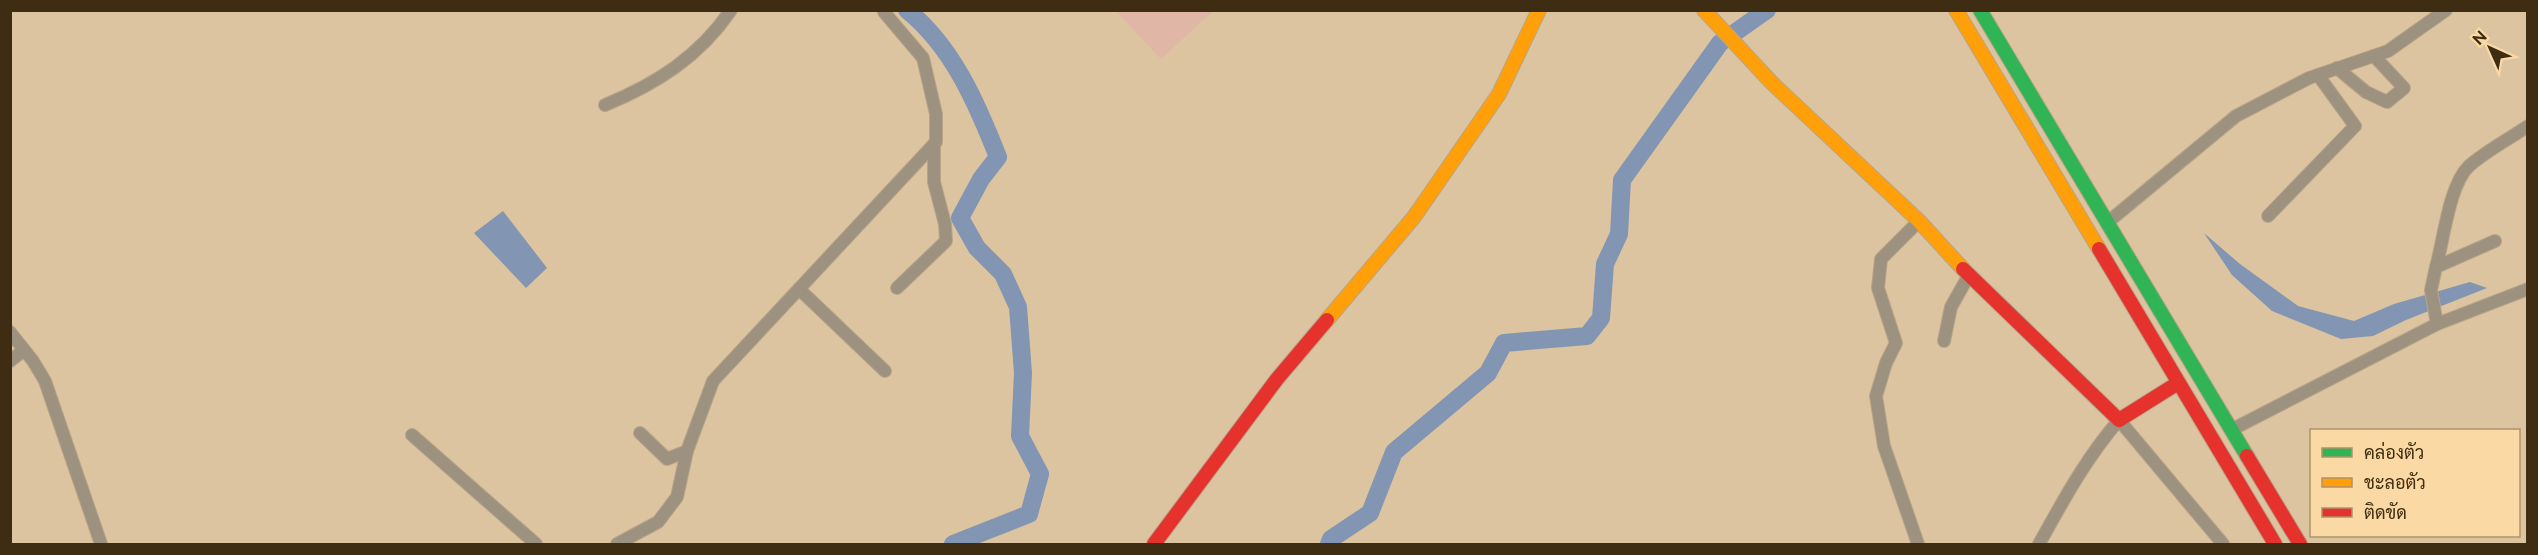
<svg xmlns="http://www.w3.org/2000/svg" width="2538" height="555" viewBox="0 0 2538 555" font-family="Raleway,Sarabun,sans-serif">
<rect width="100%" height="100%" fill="#dcc4a0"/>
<path fill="#e0b6a6" d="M 1116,11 L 1213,11 L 1161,59 Z"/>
<g fill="#8295b2">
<path d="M 503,211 L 547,268 L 526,288 L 474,233 Z"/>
<path d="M 2204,233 L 2240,264 L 2298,306 L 2354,321 L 2394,304 L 2470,282 L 2487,288 L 2406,320 L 2373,336 L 2341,339 L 2272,311 L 2232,275 Z"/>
</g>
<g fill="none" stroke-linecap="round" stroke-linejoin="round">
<g stroke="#8295b2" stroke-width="18">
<path d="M 907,10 C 953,47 977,104 998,157 L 981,179 L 960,218 L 977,248 L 1003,274 L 1018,307 L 1023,373 L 1020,436 L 1040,474 L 1029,514 L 953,544"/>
<path d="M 1329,544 L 1331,539 L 1370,513 L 1394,452 L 1488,373 L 1504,343 L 1587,336 L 1601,318 L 1605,264 L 1619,234 L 1622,180 L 1720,43 L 1767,10"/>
</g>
<defs>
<g id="street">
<path d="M 2337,68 L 2366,92 L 2387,102 L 2404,88 L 2374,56"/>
<path d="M 605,105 C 656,84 699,57 731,10"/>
<path d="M 2268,216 L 2355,126 L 2318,75"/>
<path d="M 2108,222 L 2236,116 L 2309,78 L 2388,51 L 2446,10"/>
<path d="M 2436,267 C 2444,239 2449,185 2469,166 C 2486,151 2509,139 2528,126"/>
<path d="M 897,288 L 946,241 L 945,224 L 934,182 L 934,144"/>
<path d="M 799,289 L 885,371"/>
<path d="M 2437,324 L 2431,290 L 2436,267 L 2495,241"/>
<path d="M 10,332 L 33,361 L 45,381 L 101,544"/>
<path d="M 1944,341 L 1951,307 L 1969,275"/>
<path d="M 10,361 L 24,350"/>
<path d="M 2233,429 L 2437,324 L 2528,289"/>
<path d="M 640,433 L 667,459 L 687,451 L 713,381 L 936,142 L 936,114 L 923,58 L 884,12"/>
<path d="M 412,435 L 536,544"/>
<path d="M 617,544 L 658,522 L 677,497 L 687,451"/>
<path d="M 1918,544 L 1884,446 L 1876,396 L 1886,363 L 1896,343 L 1878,288 L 1881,259 L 1919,221"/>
<path d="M 2039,544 C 2063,501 2086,458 2119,420 L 2223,544"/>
</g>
<path id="fast" d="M 1980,10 L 2247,456"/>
<g id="slow">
<path d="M 1704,10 L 1772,83 L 1919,221 L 1963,269"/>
<path d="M 1956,10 L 2099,249"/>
<path d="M 1327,320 L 1414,217 L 1499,94 L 1539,10"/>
</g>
<g id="jam">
<path d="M 2099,249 L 2275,544"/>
<path d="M 1963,269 L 2119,420 L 2178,383"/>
<path d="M 2247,456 L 2300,544"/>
<path d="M 1154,544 L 1277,379 L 1327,320"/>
</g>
</defs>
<use href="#street" stroke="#b8a588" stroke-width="14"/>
<use href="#fast" stroke="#b8a588" stroke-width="16"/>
<use href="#slow" stroke="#b8a588" stroke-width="16"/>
<use href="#jam" stroke="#b8a588" stroke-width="16"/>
<use href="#street" stroke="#9d917f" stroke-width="12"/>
<use href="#fast" stroke="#30b455" stroke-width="14"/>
<use href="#slow" stroke="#ff9f0a" stroke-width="14"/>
<use href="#jam" stroke="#e5322d" stroke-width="14"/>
</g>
<rect width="2538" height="555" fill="none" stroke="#3e2d12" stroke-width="24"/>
<rect x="2310" y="429" width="210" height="108" fill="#fbd9a4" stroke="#af946a" stroke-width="1.5"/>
<rect x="2322" y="448" width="30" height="9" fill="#30b455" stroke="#af946a" stroke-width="1.5"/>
<text x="2364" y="459" font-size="18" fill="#3e2d12">คล่องตัว</text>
<rect x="2322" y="478" width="30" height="9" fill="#ff9f0a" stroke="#af946a" stroke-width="1.5"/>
<text x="2364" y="489" font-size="18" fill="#3e2d12">ชะลอตัว</text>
<rect x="2322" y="508" width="30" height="9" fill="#e5322d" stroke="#af946a" stroke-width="1.5"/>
<text x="2364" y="519" font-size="18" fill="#3e2d12">ติดขัด</text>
<g transform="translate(2490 48) rotate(315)" stroke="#fbd9a4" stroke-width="4.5" paint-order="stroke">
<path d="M0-4.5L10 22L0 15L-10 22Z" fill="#3e2d12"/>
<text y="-9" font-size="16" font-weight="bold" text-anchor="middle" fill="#3e2d12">N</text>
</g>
</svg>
